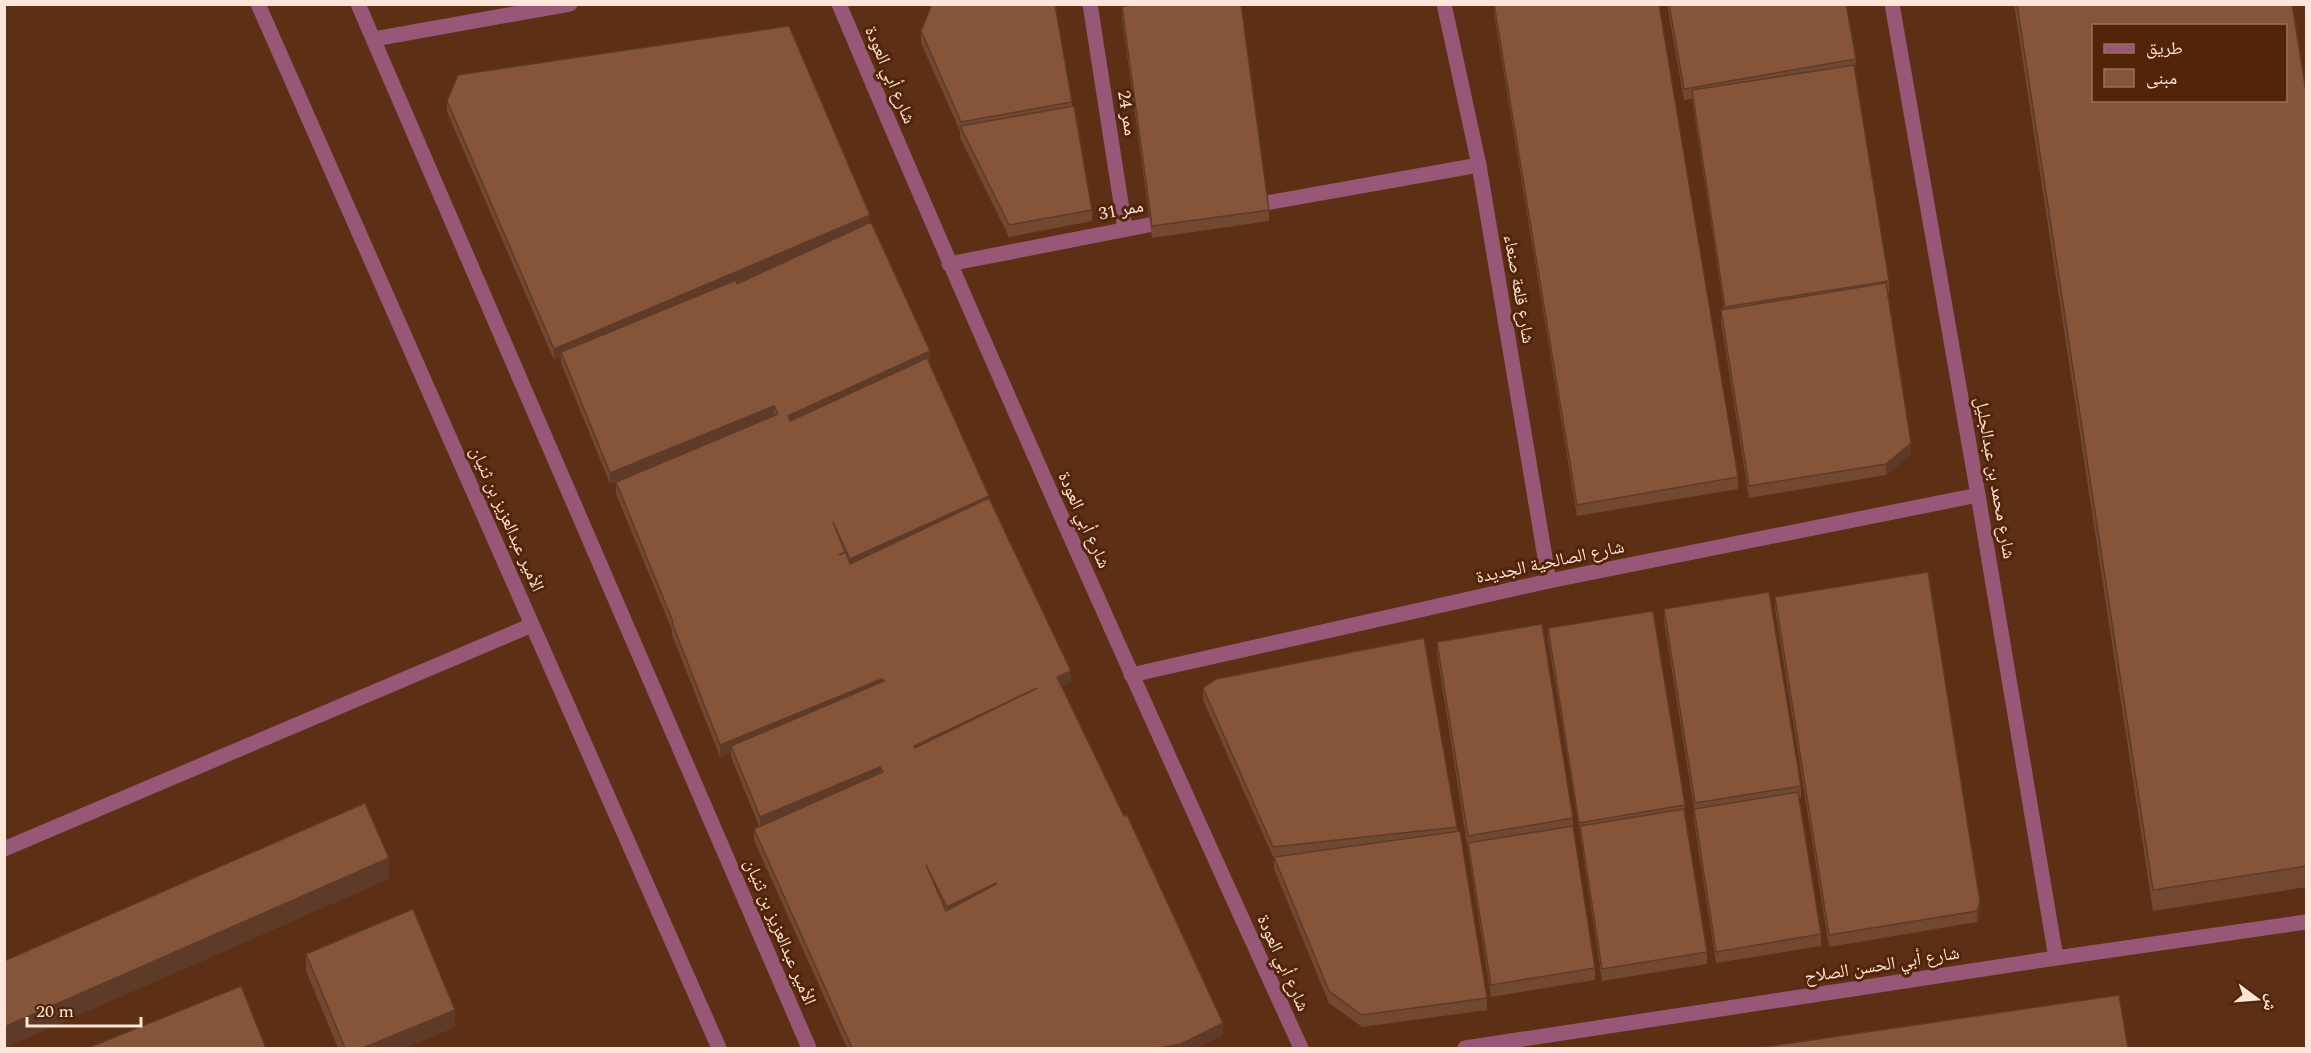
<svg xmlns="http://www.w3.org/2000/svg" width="2311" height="1053" viewBox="0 0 2311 1053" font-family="Spectral,'Noto Naskh Arabic',serif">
<rect width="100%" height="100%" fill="#5d2f14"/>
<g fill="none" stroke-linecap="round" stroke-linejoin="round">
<path stroke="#975878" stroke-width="15" d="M 4,849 L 532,625"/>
<g stroke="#975878" stroke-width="15">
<path d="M 258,4 L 719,1048"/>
<path d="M 358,4 L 809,1048"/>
<path d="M 839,4 C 987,355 1143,702 1301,1048"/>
<path d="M 1090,4 L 1125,229"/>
<path d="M 1444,4 L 1479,165 L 1549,581"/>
<path d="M 1892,4 L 1978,495 L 2056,958"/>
<path d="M 374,39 L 570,4"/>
<path d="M 1249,206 L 1479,165"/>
<path d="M 949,264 L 1169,221"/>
<path d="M 1131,675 L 1549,581 L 1978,495"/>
<path d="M 1465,1048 L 2056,958 L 2306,922"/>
</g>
</g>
<g fill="#734831">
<path d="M 1494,4 L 1738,477 L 1738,489 L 1577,516 L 1494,14 Z"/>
<path d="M 1667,4 L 1846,4 L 1856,59 L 1855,71 L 1889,281 L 1889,292 L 1888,293 L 1911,454 L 1886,475 L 1749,498 L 1721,322 L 1721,310 L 1724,309 L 1692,99 L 1684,100 Z"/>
<path d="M 2014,4 L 2292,4 L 2307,98 L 2307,887 L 2153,911 Z"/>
<path d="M 1122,7 L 1269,210 L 1269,221 L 1152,238 L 1122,18 Z"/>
<path d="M 921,31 L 1072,102 L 1072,106 L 1092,210 L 1092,221 L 1009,237 L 960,138 L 960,131 L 921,43 Z"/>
<path d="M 447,101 L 870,223 L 929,363 L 1071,682 L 1062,686 L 1223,1035 L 1195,1048 L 847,1048 L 754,840 L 754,829 L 759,826 L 731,757 L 731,752 L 720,757 L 672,635 L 672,630 L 616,494 L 616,482 L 624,479 L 610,484 L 561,363 L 561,357 L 554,360 L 447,112 Z"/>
<path d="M 1775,597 L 1980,914 L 1977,922 L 1829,947 L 1775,609 Z"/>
<path d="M 1664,609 L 1801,786 L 1801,798 L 1799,798 L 1821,934 L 1821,946 L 1716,963 L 1694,821 L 1694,809 L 1664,621 Z"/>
<path d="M 1548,628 L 1685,805 L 1685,812 L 1707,952 L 1707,964 L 1602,981 L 1580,834 L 1548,640 Z"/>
<path d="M 1437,642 L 1573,818 L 1573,830 L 1595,968 L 1595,980 L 1491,997 L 1437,654 Z"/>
<path d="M 1203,688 L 1457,827 L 1487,998 L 1487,1010 L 1362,1027 L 1329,1003 L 1274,869 L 1274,859 L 1203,700 Z"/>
<path d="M 306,954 L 455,1027 L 404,1048 L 338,1048 L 306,971 Z"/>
</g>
<g fill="#5e3b28">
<path d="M 870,215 L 870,227 L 563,356 L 561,352 L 561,357 L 554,360 L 554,349 Z"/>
<path d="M 930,351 L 930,363 L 788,427 L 788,416 Z"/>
<path d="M 774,406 L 774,418 L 610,484 L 610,473 Z"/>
<path d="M 1911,443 L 1911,454 L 1886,475 L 1886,464 Z"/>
<path d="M 989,496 L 989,508 L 850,571 L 850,559 Z"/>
<path d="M 1071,671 L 1071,682 L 1057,689 L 1057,677 Z"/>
<path d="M 882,679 L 882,691 L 731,746 L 731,752 L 720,757 L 720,745 Z"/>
<path d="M 1037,688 L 914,757 L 914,746 Z"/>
<path d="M 880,767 L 880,779 L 760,829 L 760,817 Z"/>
<path d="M 389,858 L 389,879 L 4,1048 L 4,1027 Z"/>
<path d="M 996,883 L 996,895 L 947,919 L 947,907 Z"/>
<path d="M 1980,902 L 1980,914 L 1977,922 L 1977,911 Z"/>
<path d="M 455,1010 L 455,1027 L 404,1048 L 363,1048 Z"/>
<path d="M 1223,1023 L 1223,1035 L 1195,1048 L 1158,1048 Z"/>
</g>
<g fill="#865439" stroke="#5e3b28" stroke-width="1.5" fill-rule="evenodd">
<path d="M 932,4 L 1055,4 L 1072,102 L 961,122 L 921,31 Z"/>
<path d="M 1136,4 L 1241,4 L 1269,210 L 1152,226 L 1122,7 Z"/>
<path d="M 1494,4 L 1659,4 L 1738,477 L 1577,505 Z"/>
<path d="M 1669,4 L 1846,4 L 1856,59 L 1684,89 Z"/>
<path d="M 2017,4 L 2292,4 L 2307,98 L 2307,866 L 2153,890 ZM 2094,26 L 2286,26 L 2286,100 L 2094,100 Z"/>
<path d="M 789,26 L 870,215 L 554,349 L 447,101 L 458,75 Z"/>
<path d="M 1854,65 L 1889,281 L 1725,307 L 1692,90 Z"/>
<path d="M 1074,106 L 1092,210 L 1009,225 L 960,126 Z"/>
<path d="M 871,222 L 930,351 L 788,416 L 790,421 L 927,358 L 989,496 L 850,559 L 833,522 L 845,552 L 839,555 L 846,552 L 850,564 L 989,498 L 1071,671 L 1057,677 L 1124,816 L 1127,815 L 1223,1023 L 1181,1044 L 1158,1048 L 852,1048 L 754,829 L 883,772 L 880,767 L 760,817 L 731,746 L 884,681 L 882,679 L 720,745 L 672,623 L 673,622 L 616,482 L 778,414 L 774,406 L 610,473 L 561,352 L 736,280 L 737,284 ZM 1037,688 L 915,748 L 914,746 ZM 926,865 L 947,907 L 996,883 L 996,884 L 946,911 Z"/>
<path d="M 1886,283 L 1911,443 L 1886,464 L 1749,486 L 1721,310 Z"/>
<path d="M 1928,572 L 1980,902 L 1977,911 L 1829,935 L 1775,597 Z"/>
<path d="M 1769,592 L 1801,786 L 1695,803 L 1664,609 Z"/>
<path d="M 1653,611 L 1685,805 L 1579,823 L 1548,628 Z"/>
<path d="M 1542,624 L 1573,818 L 1468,836 L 1437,642 Z"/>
<path d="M 1424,638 L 1457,827 L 1273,847 L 1203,688 L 1216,679 Z"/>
<path d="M 1798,792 L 1821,934 L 1716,952 L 1694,809 Z"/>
<path d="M 365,803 L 389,858 L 4,1027 L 4,961 Z"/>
<path d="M 1684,809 L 1707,952 L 1602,969 L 1580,826 Z"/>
<path d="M 1573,826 L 1595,968 L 1491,985 L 1468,843 Z"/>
<path d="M 1460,831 L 1487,998 L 1362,1015 L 1329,991 L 1274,857 Z"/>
<path d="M 413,909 L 455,1010 L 363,1048 L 345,1048 L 306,954 Z"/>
<path d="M 241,986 L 266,1048 L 88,1048 Z"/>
<path d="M 2119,995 L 2128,1048 L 1757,1048 Z"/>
</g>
<g text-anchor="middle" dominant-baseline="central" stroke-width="6" stroke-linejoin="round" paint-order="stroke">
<g font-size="18" fill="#fde5d9" stroke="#522408">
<text transform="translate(890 75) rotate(67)">شارع أبي العودة</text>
<text transform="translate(1127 113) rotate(81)">ممر 24</text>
<text transform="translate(1121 210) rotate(-11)">ممر 31</text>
<text transform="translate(1519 289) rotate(80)">شارع قلعة صنعاء</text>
<text transform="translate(1995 478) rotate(80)">شارع محمد بن عبدالجليل</text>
<text transform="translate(507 519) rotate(66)">الأمير عبدالعزيز بن ثنيان</text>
<text transform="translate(1084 520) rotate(66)">شارع أبي العودة</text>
<text transform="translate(1550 562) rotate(-12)">شارع الصالحية الجديدة</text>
<text transform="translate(780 932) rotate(67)">الأمير عبدالعزيز بن ثنيان</text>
<text transform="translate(1283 963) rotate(66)">شارع أبي العودة</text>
<text transform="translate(1882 965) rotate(-9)">شارع أبي الحسن الصلاح</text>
</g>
</g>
<rect width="2311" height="1053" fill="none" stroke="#fde5d9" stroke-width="12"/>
<rect x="2092" y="24" width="195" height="78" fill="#522408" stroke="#96715c" stroke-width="1.5"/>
<rect x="2104" y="44" width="30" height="9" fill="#975878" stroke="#96715c" stroke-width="1.5"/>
<text x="2146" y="54" font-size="18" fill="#fde5d9">طريق</text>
<rect x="2104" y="69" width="30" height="18" fill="#865439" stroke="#96715c" stroke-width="1.5"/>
<text x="2146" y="84" font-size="18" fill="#fde5d9">مبنى</text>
<g transform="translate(2257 999) rotate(106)" stroke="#522408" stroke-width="4.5" paint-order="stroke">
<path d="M0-4.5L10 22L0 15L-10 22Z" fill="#fde5d9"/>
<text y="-9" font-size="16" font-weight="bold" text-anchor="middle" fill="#fde5d9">ش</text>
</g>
<path d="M27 1017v9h114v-9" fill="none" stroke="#fde5d9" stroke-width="3"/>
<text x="36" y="1017" font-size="18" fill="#fde5d9" stroke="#522408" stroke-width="4.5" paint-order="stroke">20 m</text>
</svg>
